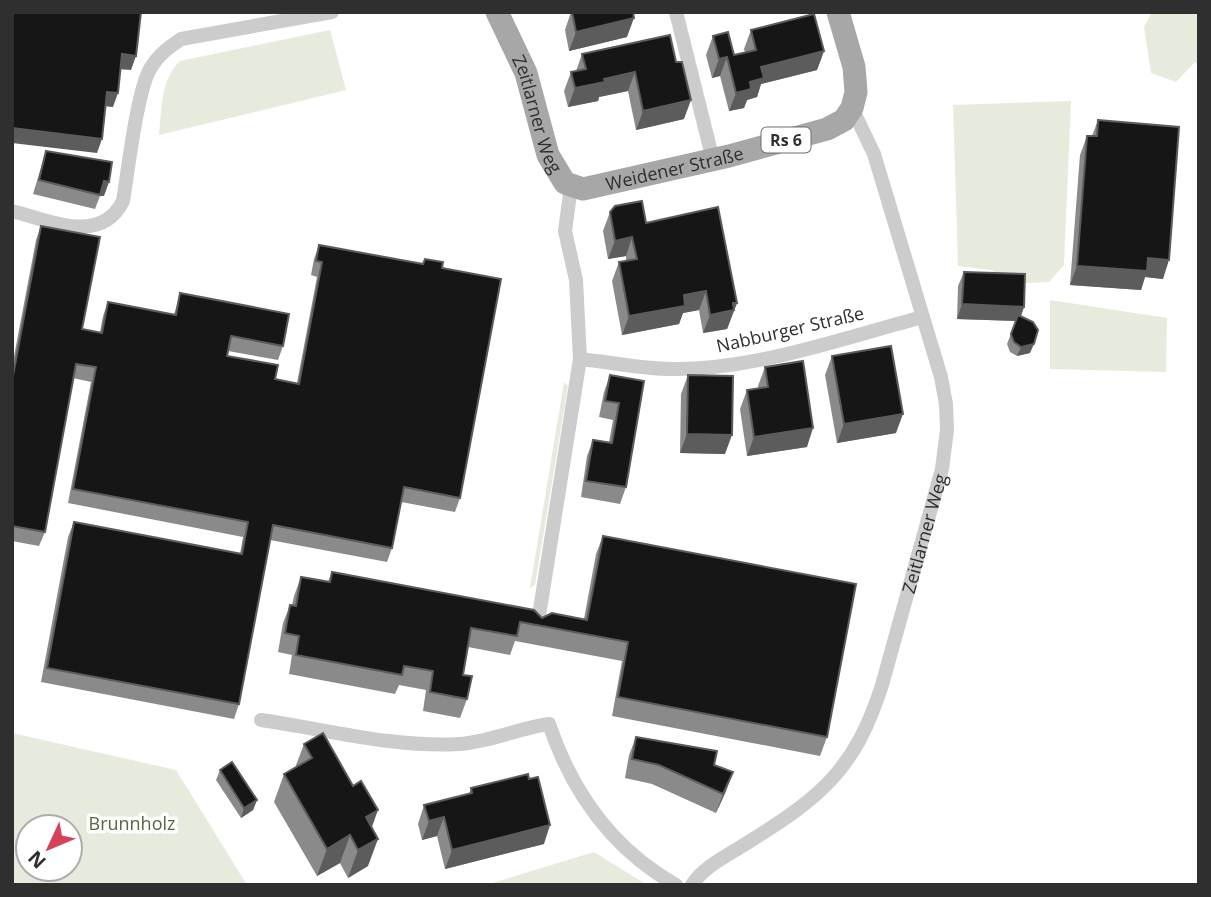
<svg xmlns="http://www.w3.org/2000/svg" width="1211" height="897" viewBox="0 0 1211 897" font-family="'Open Sans',sans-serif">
<rect width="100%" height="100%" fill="#fff"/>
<g fill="#e6ebde" fill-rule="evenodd">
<path d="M 1152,12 L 1199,12 L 1199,66 L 1195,62 L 1176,82 L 1151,73 L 1144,27 Z"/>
<path d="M 330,30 L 346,90 L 159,135 C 162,108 160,81 180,61 Z"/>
<path d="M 1071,101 L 1064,265 L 1049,282 L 1007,284 L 992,270 L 958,266 L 953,105 Z"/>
<path d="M 1050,300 L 1167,318 L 1166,372 L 1050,369 Z"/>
<path d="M 564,382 L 568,386 L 535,585 L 530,588 Z"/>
<path d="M 12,733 L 176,770 L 247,885 L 12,885 ZM 28,827 L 70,827 L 70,869 L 28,869 Z"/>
<path d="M 594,852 L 647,885 L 486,885 Z"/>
</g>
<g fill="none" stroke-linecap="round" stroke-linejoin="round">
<g stroke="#ccc" stroke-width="14">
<path d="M 676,12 L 713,160"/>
<path d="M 12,211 C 51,221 101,245 123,201 C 128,171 137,92 150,69 C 158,55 168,48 181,39 L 332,12"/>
<path d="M 580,359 C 610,362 641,369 671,369 C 756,370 842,338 923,317"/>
<path d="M 537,628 L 580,359 L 576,280 L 565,231 L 571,186"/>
<path d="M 261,720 C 325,729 394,748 459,744 C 490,742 519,728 549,724 C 572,792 612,849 676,885"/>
<path id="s1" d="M 692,885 C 704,866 729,855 747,843 C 821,797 855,770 882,685 L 942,469 L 947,430 L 946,404 L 941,377 L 874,154 L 852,108"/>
</g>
<path stroke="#a7a7a7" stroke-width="23" id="s2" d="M 497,12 L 526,73 L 548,155 L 565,183 L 583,189 L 729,156 L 827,129 L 844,120 L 852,108 L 856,92 L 854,67 L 838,12"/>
</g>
<g fill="#8a8a8a">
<path d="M 571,12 L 627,37 L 569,51 L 565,30 Z"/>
<path d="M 751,30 L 824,51 L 817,70 L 761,84 L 757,97 L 747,100 L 744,108 L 729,111 L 720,76 L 712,78 L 706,55 L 713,36 L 734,55 L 745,52 L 744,49 Z"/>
<path d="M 670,35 L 684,119 L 636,130 L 628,91 L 599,97 L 598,101 L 568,107 L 564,91 L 571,72 L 576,71 L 582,54 Z"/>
<path d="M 1098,120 L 1163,279 L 1145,277 L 1141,290 L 1070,285 L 1080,155 L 1087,136 L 1092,136 Z"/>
<path d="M 46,151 L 104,196 L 100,196 L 95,209 L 33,194 Z"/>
<path d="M 610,212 L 646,223 L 737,303 L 727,329 L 703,333 L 699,310 L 683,313 L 679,324 L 622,335 L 612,281 L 619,262 L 626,261 L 626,256 L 608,259 L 603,231 Z"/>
<path d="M 41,226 L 82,329 L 100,332 L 103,316 L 108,302 L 174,315 L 180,293 L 283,346 L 278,360 L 228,351 L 227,356 L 275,379 L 297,383 L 317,277 L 311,275 L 314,259 L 319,245 L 422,264 L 425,259 L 442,268 L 460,498 L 455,512 L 401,502 L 392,548 L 387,562 L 270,540 L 239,704 L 234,719 L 41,682 L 68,537 L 74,522 L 240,554 L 243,537 L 68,503 L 91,382 L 73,378 L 45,532 L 39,546 L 12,541 L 12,367 L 36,240 Z"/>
<path d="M 964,272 L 1024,307 L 1021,316 L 1030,353 L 1017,356 L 1010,352 L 1007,344 L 1016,321 L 957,319 L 958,286 Z"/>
<path d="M 832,356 L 896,433 L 837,443 L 825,375 Z"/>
<path d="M 765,367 L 807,447 L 747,456 L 740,409 L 747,390 L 759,389 L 758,386 Z"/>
<path d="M 610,375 L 644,381 L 626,487 L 620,504 L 581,497 L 587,456 L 593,440 L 609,442 L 613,420 L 599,417 L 604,392 Z"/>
<path d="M 688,375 L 725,454 L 680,453 L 681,394 Z"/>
<path d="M 603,536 L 827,737 L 820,756 L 612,716 L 622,661 L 515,641 L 510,655 L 468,647 L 463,675 L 467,699 L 460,718 L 423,711 L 426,690 L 399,685 L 395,694 L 289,674 L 292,655 L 278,652 L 283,623 L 290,605 L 292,605 L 294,596 L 301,577 L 328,582 L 332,572 L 542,618 L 584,619 L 596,554 Z"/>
<path d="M 636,737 L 714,765 L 726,791 L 716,813 L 652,784 L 625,778 L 629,755 Z"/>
<path d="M 304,744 L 371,827 L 368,866 L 348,878 L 340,863 L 317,876 L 274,802 L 284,774 L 295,768 Z"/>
<path d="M 220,770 L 257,800 L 253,810 L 241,818 L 216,780 Z"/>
<path d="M 471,788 L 544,844 L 445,869 L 437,836 L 422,840 L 418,824 L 424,805 L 469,794 Z"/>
</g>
<g fill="#5c5c5c">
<path d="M 634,18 L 627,37 L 569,51 L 576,32 Z"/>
<path d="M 824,51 L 817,70 L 761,84 L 757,97 L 747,100 L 744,108 L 729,111 L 736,93 L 750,82 L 761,67 Z"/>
<path d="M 122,54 L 136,56 L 131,70 L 117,69 Z"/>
<path d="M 727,57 L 720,76 L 712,78 L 719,59 Z"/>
<path d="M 635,72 L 628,91 L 599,97 L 598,101 L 568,107 L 575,88 L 604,79 Z"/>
<path d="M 107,92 L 118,93 L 113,107 L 102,106 Z"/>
<path d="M 691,100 L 684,119 L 636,130 L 643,111 Z"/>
<path d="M 12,128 L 102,139 L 97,153 L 12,143 Z"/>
<path d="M 104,181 L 109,182 L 104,196 L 100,196 Z"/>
<path d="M 632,237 L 626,256 L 608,259 L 615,241 Z"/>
<path d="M 1148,258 L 1169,260 L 1163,279 L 1145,277 L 1141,290 L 1070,285 L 1077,266 Z"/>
<path d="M 706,291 L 699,310 L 683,313 L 679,324 L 622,335 L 629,316 L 684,295 Z"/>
<path d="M 733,303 L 737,303 L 727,329 L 703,333 L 710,315 Z"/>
<path d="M 962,304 L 1024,307 L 1019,321 L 957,319 Z"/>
<path d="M 1034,344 L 1030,353 L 1017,356 L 1021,347 Z"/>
<path d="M 903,414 L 896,433 L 837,443 L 844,424 Z"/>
<path d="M 813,428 L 807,447 L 747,456 L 754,437 Z"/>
<path d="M 687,434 L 732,435 L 725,454 L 680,453 Z"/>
<path d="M 733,772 L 726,791 L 716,813 L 723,794 Z"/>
<path d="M 257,800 L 253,810 L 241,818 L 244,808 Z"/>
<path d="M 378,810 L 368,838 L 366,817 Z"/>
<path d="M 444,817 L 437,836 L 422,840 L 429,821 Z"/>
<path d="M 550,825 L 544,844 L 445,869 L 452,850 Z"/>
<path d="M 350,835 L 340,863 L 317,876 L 327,849 Z"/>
<path d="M 378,839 L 368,866 L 348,878 L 358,850 Z"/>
</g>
<g fill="#161616" stroke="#5c5c5c" stroke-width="2">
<path d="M 12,12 L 141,12 L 136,56 L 122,54 L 118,93 L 107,92 L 102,139 L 12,128 Z"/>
<path d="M 572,12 L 633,12 L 634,18 L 576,32 Z"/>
<path d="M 814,14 L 824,51 L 761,67 L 764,78 L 750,82 L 751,89 L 736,93 L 727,57 L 719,59 L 713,36 L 728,32 L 734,55 L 756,50 L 751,30 Z"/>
<path d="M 670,35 L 676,62 L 682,62 L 691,100 L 643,111 L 635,72 L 604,79 L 605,82 L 575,88 L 571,72 L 586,69 L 582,54 Z"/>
<path d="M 1098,120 L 1179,127 L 1169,260 L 1148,258 L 1147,271 L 1077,266 L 1087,136 L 1097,136 Z"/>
<path d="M 46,151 L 112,162 L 109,182 L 104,181 L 100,195 L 39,180 Z"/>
<path d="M 642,201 L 646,223 L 718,207 L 737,303 L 733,303 L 734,310 L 710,315 L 706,291 L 684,295 L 685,306 L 629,316 L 619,262 L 637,259 L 632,237 L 615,241 L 610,212 L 615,206 Z"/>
<path d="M 41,226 L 100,237 L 82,329 L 102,333 L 108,302 L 176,315 L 180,293 L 289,314 L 283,346 L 231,336 L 227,356 L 278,365 L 275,379 L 299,384 L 322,262 L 316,261 L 319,245 L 423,264 L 425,259 L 443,262 L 442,268 L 501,279 L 460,498 L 404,487 L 392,548 L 273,525 L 239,704 L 47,668 L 74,522 L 242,554 L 248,522 L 73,489 L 96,367 L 76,364 L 45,532 L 12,526 L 12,381 Z"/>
<path d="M 964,272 L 1025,274 L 1024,307 L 962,304 Z"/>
<path d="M 1018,315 L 1033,322 L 1038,330 L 1034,344 L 1021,347 L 1014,342 L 1011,334 Z"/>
<path d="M 891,346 L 903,414 L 844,424 L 832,356 Z"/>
<path d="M 803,361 L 813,428 L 754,437 L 747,390 L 768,387 L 765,367 Z"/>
<path d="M 610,375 L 644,381 L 626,487 L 586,481 L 593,440 L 612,443 L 619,403 L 605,401 Z"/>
<path d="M 688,375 L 733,376 L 732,435 L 687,434 Z"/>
<path d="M 603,536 L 856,584 L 827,737 L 618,697 L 628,642 L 520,622 L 517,636 L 471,628 L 463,675 L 472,676 L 467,699 L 430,692 L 433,671 L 404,666 L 402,675 L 296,655 L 299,636 L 285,633 L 290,605 L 296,606 L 301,577 L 330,582 L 332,572 L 534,610 L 542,618 L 552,613 L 587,620 Z"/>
<path d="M 323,733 L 353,786 L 361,781 L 378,810 L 366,817 L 378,839 L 358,850 L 350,835 L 327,849 L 284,774 L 312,758 L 304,744 Z"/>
<path d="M 636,737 L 717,751 L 714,765 L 733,772 L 723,794 L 659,765 L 632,759 Z"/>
<path d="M 232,762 L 257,800 L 244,808 L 220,770 Z"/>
<path d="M 528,774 L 529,779 L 538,777 L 550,825 L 452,850 L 444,817 L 429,821 L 424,805 L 472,793 L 471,788 Z"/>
</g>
<g text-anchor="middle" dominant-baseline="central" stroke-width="7" stroke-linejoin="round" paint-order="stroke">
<rect fill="#fff" stroke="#6d6d6d" stroke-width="2" x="761.5" y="127.5" width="49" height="25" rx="5"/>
<g font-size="16" font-weight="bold" fill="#2f2f2f">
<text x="786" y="140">Rs 6</text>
</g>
<g font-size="18" fill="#2f2f2f" stroke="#fff">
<text stroke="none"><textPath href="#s2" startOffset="110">Zeitlarner Weg</textPath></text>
<text stroke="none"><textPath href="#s2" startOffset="298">Weidener Straße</textPath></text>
<text transform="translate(790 329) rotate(-13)">Nabburger Straße</text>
<text stroke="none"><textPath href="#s1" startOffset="441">Zeitlarner Weg</textPath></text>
</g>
<g font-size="18" fill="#566740" stroke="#fff">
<text x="132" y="823">Brunnholz</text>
</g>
</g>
<rect width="1211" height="897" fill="none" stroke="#2f2f2f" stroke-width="28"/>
<g transform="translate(49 848) rotate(226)"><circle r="33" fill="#ffffff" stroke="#acacac" stroke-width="2"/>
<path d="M0-5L12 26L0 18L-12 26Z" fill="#d64159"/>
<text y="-10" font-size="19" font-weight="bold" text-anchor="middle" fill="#2f2f2f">N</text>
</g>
</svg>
